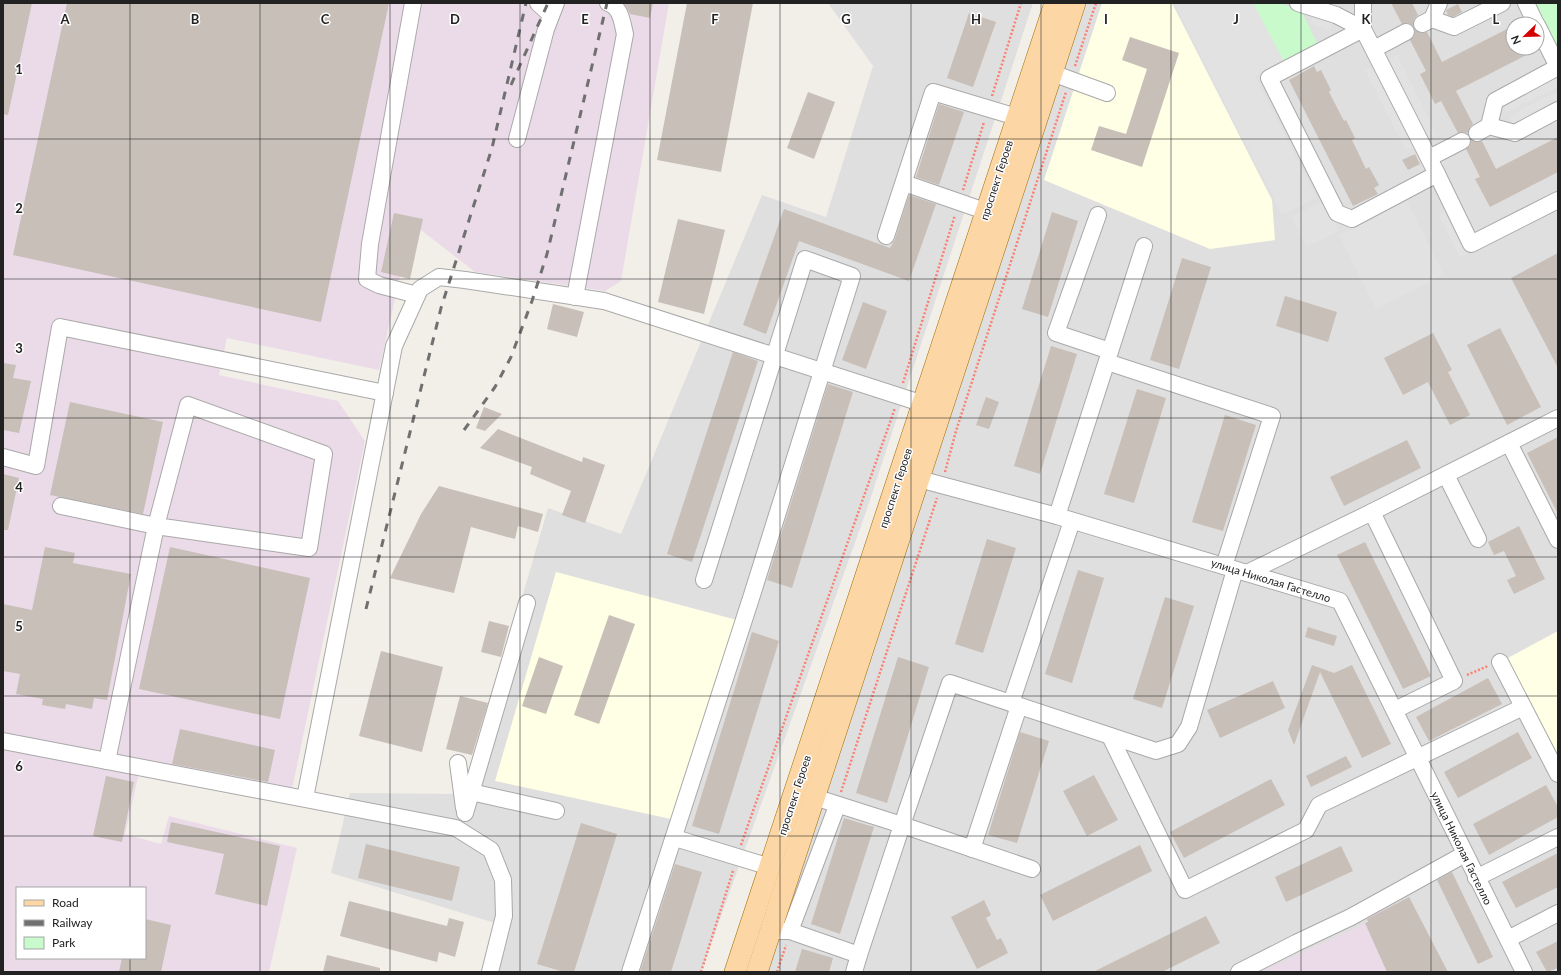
<svg xmlns="http://www.w3.org/2000/svg" width="1561" height="975" viewBox="0 0 1561 975" font-family="Lato,sans-serif">
<rect width="100%" height="100%" fill="#f2efe9"/>
<g fill="#e0dfdf" fill-rule="evenodd">
<path d="M 828,3 L 1033,3 L 866,512 L 701,972 L 484,972 L 495,923 L 331,873 L 350,793 L 465,794 L 548,508 L 621,534 L 762,195 L 826,217 L 873,66 Z"/>
<path d="M 1087,3 L 1558,3 L 1558,972 L 758,972 ZM 1513,24 L 1537,24 L 1537,48 L 1513,48 Z"/>
</g>
<g fill="#ebdbe8" fill-rule="evenodd">
<path d="M 3,3 L 669,3 L 621,281 L 605,291 L 475,272 L 412,223 L 379,370 L 227,338 L 219,375 L 338,401 L 365,441 L 291,794 L 141,765 L 125,834 L 161,844 L 169,816 L 297,848 L 269,972 L 3,972 ZM 17,888 L 145,888 L 145,958 L 17,958 Z"/>
<path d="M 1383,908 L 1412,972 L 1261,972 L 1368,922 L 1365,916 Z"/>
</g>
<g fill="#ffffe5">
<path d="M 1102,3 L 1172,3 L 1272,200 L 1275,240 L 1210,249 L 1044,180 Z"/>
<path d="M 556,572 L 737,620 L 671,819 L 495,781 Z"/>
<path d="M 1558,631 L 1558,759 L 1506,659 Z"/>
</g>
<g fill="#c8facc">
<path d="M 1253,3 L 1279,3 L 1301,10 L 1318,45 L 1284,62 Z"/>
<path d="M 1539,3 L 1558,3 L 1558,54 L 1533,6 Z"/>
</g>
<g fill="#e2e2e2">
<path d="M 1174,3 L 1253,3 L 1284,62 L 1255,76 L 1317,198 L 1282,215 Z"/>
<path d="M 1313,16 L 1332,23 L 1330,31 L 1310,24 Z"/>
<path d="M 1397,55 L 1437,135 L 1428,139 L 1388,60 Z"/>
<path d="M 1375,65 L 1416,146 L 1406,151 L 1365,70 Z"/>
<path d="M 1558,75 L 1558,87 L 1507,112 L 1502,103 Z"/>
<path d="M 1558,91 L 1558,102 L 1513,125 L 1509,116 Z"/>
<path d="M 1324,201 L 1339,231 L 1307,247 L 1291,217 Z"/>
<path d="M 1407,201 L 1444,275 L 1376,309 L 1339,235 Z"/>
<path d="M 1447,209 L 1469,253 L 1460,258 L 1438,214 Z"/>
</g>
<g fill="#c7bfb8">
<path d="M 3,3 L 32,3 L 8,115 L 3,114 Z"/>
<path d="M 67,3 L 389,3 L 321,322 L 13,255 Z"/>
<path d="M 624,3 L 653,3 L 650,18 L 630,14 Z"/>
<path d="M 687,3 L 753,3 L 721,172 L 657,160 Z"/>
<path d="M 1391,3 L 1412,3 L 1418,15 L 1414,19 L 1413,26 L 1407,23 L 1402,24 Z"/>
<path d="M 1458,4 L 1462,12 L 1453,17 L 1448,15 L 1446,10 Z"/>
<path d="M 969,13 L 996,22 L 973,87 L 947,78 Z"/>
<path d="M 1513,26 L 1513,48 L 1538,49 L 1456,91 L 1473,124 L 1469,128 L 1468,133 L 1463,132 L 1458,133 L 1441,101 L 1435,104 L 1420,74 L 1426,71 L 1410,40 L 1414,37 L 1415,30 L 1421,33 L 1427,32 L 1442,62 Z"/>
<path d="M 1130,37 L 1179,53 L 1142,167 L 1091,150 L 1099,126 L 1126,134 L 1147,69 L 1122,60 Z"/>
<path d="M 1314,66 L 1317,72 L 1321,70 L 1331,90 L 1329,92 L 1344,121 L 1346,120 L 1355,138 L 1352,140 L 1366,169 L 1369,167 L 1379,185 L 1374,188 L 1378,194 L 1353,206 L 1289,80 Z"/>
<path d="M 808,92 L 835,102 L 814,159 L 787,148 Z"/>
<path d="M 939,104 L 964,112 L 939,185 L 916,177 Z"/>
<path d="M 1558,137 L 1558,172 L 1490,207 L 1475,179 L 1480,177 L 1466,149 L 1470,146 L 1471,140 L 1477,142 L 1482,141 L 1496,169 Z"/>
<path d="M 1415,154 L 1420,164 L 1408,170 L 1402,160 Z"/>
<path d="M 909,195 L 936,204 L 909,281 L 799,241 L 766,334 L 743,325 L 784,209 L 890,248 L 895,239 Z"/>
<path d="M 1052,212 L 1078,221 L 1048,317 L 1022,309 Z"/>
<path d="M 394,213 L 423,219 L 410,279 L 381,272 Z"/>
<path d="M 678,219 L 725,230 L 704,314 L 658,302 Z"/>
<path d="M 1558,253 L 1558,368 L 1511,278 Z"/>
<path d="M 1182,258 L 1211,267 L 1179,369 L 1150,360 Z"/>
<path d="M 1285,296 L 1337,312 L 1328,342 L 1276,326 Z"/>
<path d="M 863,302 L 887,311 L 866,369 L 842,360 Z"/>
<path d="M 553,304 L 584,312 L 577,337 L 547,329 Z"/>
<path d="M 1500,328 L 1541,407 L 1507,425 L 1467,345 Z"/>
<path d="M 1433,333 L 1452,370 L 1448,372 L 1470,415 L 1450,425 L 1428,382 L 1403,395 L 1384,358 Z"/>
<path d="M 1051,346 L 1077,354 L 1040,474 L 1014,466 Z"/>
<path d="M 733,352 L 758,361 L 692,562 L 667,554 Z"/>
<path d="M 3,363 L 16,365 L 13,378 L 31,381 L 19,433 L 3,430 Z"/>
<path d="M 828,384 L 853,392 L 792,588 L 767,580 Z"/>
<path d="M 1137,389 L 1166,398 L 1134,503 L 1104,494 Z"/>
<path d="M 986,397 L 999,402 L 989,429 L 976,425 Z"/>
<path d="M 70,402 L 163,422 L 143,514 L 50,495 Z"/>
<path d="M 484,407 L 502,414 L 485,431 L 476,428 Z"/>
<path d="M 1225,415 L 1256,425 L 1223,531 L 1192,522 Z"/>
<path d="M 498,429 L 582,462 L 583,457 L 605,465 L 585,523 L 562,515 L 571,491 L 530,474 L 532,467 L 480,448 Z"/>
<path d="M 1558,437 L 1558,514 L 1527,453 Z"/>
<path d="M 1407,440 L 1421,468 L 1344,506 L 1330,477 Z"/>
<path d="M 3,474 L 19,478 L 8,530 L 3,530 Z"/>
<path d="M 439,486 L 543,514 L 538,532 L 518,526 L 515,539 L 471,527 L 454,593 L 390,578 L 421,514 Z"/>
<path d="M 1519,526 L 1545,579 L 1514,594 L 1507,580 L 1516,576 L 1504,551 L 1494,555 L 1488,542 Z"/>
<path d="M 987,539 L 1016,548 L 983,653 L 955,644 Z"/>
<path d="M 1365,542 L 1431,676 L 1403,689 L 1337,555 Z"/>
<path d="M 45,547 L 75,553 L 73,563 L 131,574 L 107,700 L 94,698 L 92,709 L 66,704 L 65,709 L 42,705 L 43,699 L 16,694 L 20,674 L 3,671 L 3,604 L 32,610 Z"/>
<path d="M 170,547 L 310,578 L 280,719 L 139,689 Z"/>
<path d="M 1078,570 L 1104,578 L 1072,683 L 1045,674 Z"/>
<path d="M 1165,597 L 1194,606 L 1162,708 L 1133,699 Z"/>
<path d="M 609,615 L 635,624 L 599,724 L 574,715 Z"/>
<path d="M 489,621 L 509,626 L 501,657 L 481,652 Z"/>
<path d="M 1308,627 L 1337,636 L 1334,646 L 1305,637 Z"/>
<path d="M 752,632 L 779,641 L 719,834 L 692,826 Z"/>
<path d="M 381,651 L 443,667 L 422,752 L 359,736 Z"/>
<path d="M 539,657 L 563,666 L 546,714 L 522,706 Z"/>
<path d="M 898,657 L 929,667 L 887,803 L 856,793 Z"/>
<path d="M 1312,665 L 1334,673 L 1352,665 L 1391,744 L 1362,758 L 1320,672 L 1294,745 L 1288,730 Z"/>
<path d="M 1488,678 L 1502,704 L 1429,741 L 1416,717 Z"/>
<path d="M 1273,681 L 1285,708 L 1220,738 L 1207,710 Z"/>
<path d="M 460,696 L 488,703 L 472,755 L 446,749 Z"/>
<path d="M 180,729 L 275,750 L 268,782 L 172,764 Z"/>
<path d="M 1020,732 L 1049,741 L 1017,843 L 988,835 Z"/>
<path d="M 1518,732 L 1532,758 L 1458,798 L 1444,772 Z"/>
<path d="M 1346,756 L 1352,767 L 1311,787 L 1306,776 Z"/>
<path d="M 1094,775 L 1118,820 L 1087,836 L 1063,791 Z"/>
<path d="M 106,776 L 134,782 L 122,842 L 93,836 Z"/>
<path d="M 1271,779 L 1285,805 L 1184,858 L 1170,832 Z"/>
<path d="M 1546,785 L 1558,807 L 1558,817 L 1489,855 L 1473,824 Z"/>
<path d="M 844,818 L 874,827 L 840,934 L 811,924 Z"/>
<path d="M 171,822 L 280,846 L 267,906 L 215,894 L 224,854 L 167,842 Z"/>
<path d="M 581,823 L 617,834 L 574,972 L 564,972 L 537,964 Z"/>
<path d="M 366,844 L 460,867 L 452,901 L 358,878 Z"/>
<path d="M 1140,845 L 1152,871 L 1053,921 L 1040,895 Z"/>
<path d="M 1341,846 L 1353,871 L 1286,902 L 1275,877 Z"/>
<path d="M 1558,853 L 1558,887 L 1516,908 L 1502,882 Z"/>
<path d="M 675,864 L 702,872 L 671,972 L 640,972 Z"/>
<path d="M 1452,872 L 1493,957 L 1478,964 L 1437,880 Z"/>
<path d="M 1409,897 L 1448,972 L 1387,972 L 1365,923 L 1368,922 L 1367,919 Z"/>
<path d="M 984,900 L 991,915 L 986,918 L 997,940 L 1001,938 L 1008,953 L 977,969 L 951,917 Z"/>
<path d="M 349,901 L 447,926 L 449,918 L 464,922 L 455,957 L 439,952 L 437,962 L 340,936 Z"/>
<path d="M 1206,916 L 1220,943 L 1162,972 L 1093,972 Z"/>
<path d="M 145,919 L 171,925 L 161,972 L 119,972 L 122,958 L 145,958 Z"/>
<path d="M 1558,941 L 1558,968 L 1547,972 L 1536,952 Z"/>
<path d="M 802,949 L 833,958 L 829,972 L 795,972 Z"/>
<path d="M 327,955 L 380,968 L 380,972 L 323,972 Z"/>
</g>
<g fill="none" stroke-linecap="round" stroke-linejoin="round">
<defs>
<g id="minor">
<path d="M 413,3 L 370,244 L 367,279 L 379,285 L 417,295"/>
<path d="M 538,3 L 551,15"/>
<path d="M 1298,3 L 1336,15 L 1363,29 L 1269,78 L 1337,213 L 1352,219 L 1437,174 L 1471,244 L 1558,200"/>
<path d="M 1363,3 L 1363,29 L 1437,174"/>
<path d="M 1526,3 L 1536,24"/>
<path d="M 1432,19 L 1454,27 L 1502,3"/>
<path d="M 1422,24 L 1432,19 L 1439,3"/>
<path d="M 1374,49 L 1406,32"/>
<path d="M 1052,73 L 1107,93"/>
<path d="M 1489,126 L 1495,101 L 1558,67 L 1537,25"/>
<path d="M 1477,133 L 1489,126 L 1515,133 L 1558,110"/>
<path d="M 517,139 L 546,29 L 556,3"/>
<path d="M 1429,158 L 1462,141"/>
<path d="M 904,183 L 985,211"/>
<path d="M 1098,215 L 1056,333 L 1110,351"/>
<path d="M 886,236 L 933,92 L 1017,117"/>
<path d="M 575,297 L 625,34 C 622,22 621,7 608,3"/>
<path d="M 1107,362 L 1272,416 L 1224,566"/>
<path d="M 1509,443 L 1558,540"/>
<path d="M 3,457 L 36,466 L 60,327 L 385,393"/>
<path d="M 1446,475 L 1478,539"/>
<path d="M 919,479 L 1057,516 L 1340,601 L 1524,972"/>
<path d="M 61,506 L 156,526 L 309,548 L 324,454 L 188,405 L 156,526 L 107,761"/>
<path d="M 1372,512 L 1558,418"/>
<path d="M 1057,516 L 1144,246"/>
<path d="M 1247,573 L 1372,512 L 1454,681 L 1395,710"/>
<path d="M 1500,662 L 1558,774"/>
<path d="M 1011,703 L 1072,521"/>
<path d="M 1110,736 L 1185,890 L 1306,830 L 1319,805 L 1523,707"/>
<path d="M 3,741 L 456,828 L 491,850 L 503,880 L 504,916 L 490,972"/>
<path d="M 458,763 L 464,808"/>
<path d="M 471,792 L 556,811"/>
<path d="M 814,797 L 902,825 L 859,955"/>
<path d="M 305,798 L 394,346 L 420,289 L 439,277 L 465,280 L 604,301 L 933,407"/>
<path d="M 465,813 L 527,603"/>
<path d="M 675,838 L 770,867"/>
<path d="M 972,849 L 1019,706"/>
<path d="M 1032,869 L 902,825 L 950,683 L 1156,751 L 1178,744 L 1189,727 L 1235,570"/>
<path d="M 1476,878 L 1558,837"/>
<path d="M 780,931 L 790,931 L 859,955 L 854,972"/>
<path d="M 790,931 L 837,806"/>
<path d="M 1508,939 L 1558,913"/>
<path d="M 630,972 L 752,595 L 852,276 L 805,259 L 704,580"/>
<path d="M 1239,972 L 1296,943 L 1351,917 L 1465,854"/>
</g>
<g id="major">
<path d="M 735,972 L 1055,3"/>
<path d="M 757,972 L 1075,3"/>
</g>
</defs>
<use href="#minor" stroke="#a9a9a9" stroke-width="18"/>
<use href="#major" stroke="#a06b00" stroke-width="22"/>
<g stroke="#fa8072" stroke-width="2.5" stroke-dasharray="2 2" stroke-linecap="butt">
<path d="M 1075,66 L 1096,3"/>
<path d="M 992,96 L 1021,3"/>
<path d="M 963,190 L 984,122"/>
<path d="M 903,383 L 955,215"/>
<path d="M 945,472 L 956,431 L 1066,92"/>
<path d="M 1467,675 L 1488,666"/>
<path d="M 841,792 L 937,498"/>
<path d="M 741,845 L 895,408"/>
<path d="M 701,972 L 733,871"/>
<path d="M 777,972 L 786,945"/>
</g>
<use href="#minor" stroke="#fff" stroke-width="16"/>
<use href="#major" stroke="#fcd6a4" stroke-width="21"/>
<g stroke="#707070" stroke-width="3" stroke-dasharray="8 8" stroke-linecap="butt">
<path d="M 511,85 L 548,3"/>
<path d="M 464,430 L 495,387 L 511,357 L 532,301 L 547,254 L 607,3"/>
<path d="M 366,609 L 441,308 L 492,148 L 526,3"/>
</g>
</g>
<path fill="none" stroke="#222" stroke-width="1" stroke-opacity="0.55" d="M 130,3 L 130,888M 260,3 L 260,972M 390,3 L 390,972M 520,3 L 520,972M 650,3 L 650,972M 780,3 L 780,972M 911,3 L 911,972M 1041,3 L 1041,972M 1171,3 L 1171,972M 1301,3 L 1301,972M 1431,3 L 1431,972M 3,139 L 1558,139M 3,279 L 1558,279M 3,418 L 1558,418M 3,557 L 1558,557M 3,696 L 1558,696M 3,836 L 1558,836M 130,958 L 130,972"/>
<g text-anchor="middle" dominant-baseline="central" stroke-width="3" stroke-linejoin="round" paint-order="stroke">
<g font-size="11" fill="#222" stroke="#fff">
<text transform="translate(996 180) rotate(-72)">проспект Героев</text>
<text transform="translate(895 488) rotate(-72)">проспект Героев</text>
<text transform="translate(1271 580) rotate(17)">улица Николая Гастелло</text>
<text transform="translate(794 795) rotate(-72)">проспект Героев</text>
<text transform="translate(1462 848) rotate(64)">улица Николая Гастелло</text>
</g>
</g>
<g font-size="13" text-anchor="middle" font-weight="bold" fill="#222" stroke="#fff" stroke-width="3" stroke-linejoin="round" paint-order="stroke">
<text x="65" y="24">A</text>
<text x="195" y="24">B</text>
<text x="325" y="24">C</text>
<text x="455" y="24">D</text>
<text x="585" y="24">E</text>
<text x="715" y="24">F</text>
<text x="846" y="24">G</text>
<text x="976" y="24">H</text>
<text x="1106" y="24">I</text>
<text x="1236" y="24">J</text>
<text x="1366" y="24">K</text>
<text x="1496" y="24">L</text>
<text x="19" y="74">1</text>
<text x="19" y="213">2</text>
<text x="19" y="353">3</text>
<text x="19" y="492">4</text>
<text x="19" y="631">5</text>
<text x="19" y="771">6</text>
</g>
<rect width="1561" height="975" fill="none" stroke="#222222" stroke-width="8"/>
<rect x="16" y="887" width="130" height="72" fill="#ffffff" stroke="#a7a7a7"/>
<rect x="24" y="900" width="20" height="6" fill="#fcd6a4" stroke="#a7a7a7"/>
<text x="52" y="907" font-size="12" fill="#222222">Road</text>
<rect x="24" y="920" width="20" height="6" fill="#707070" stroke="#a7a7a7"/>
<text x="52" y="927" font-size="12" fill="#222222">Railway</text>
<rect x="24" y="937" width="20" height="12" fill="#c8facc" stroke="#a7a7a7"/>
<text x="52" y="947" font-size="12" fill="#222222">Park</text>
<g transform="translate(1525 36) rotate(247)"><circle r="19" fill="#ffffff" stroke="#a7a7a7"/>
<path d="M0-3L7 15L0 10L-7 15Z" fill="#d40000"/>
<text y="-6" font-size="11" font-weight="bold" text-anchor="middle" fill="#222222">N</text>
</g>
</svg>
